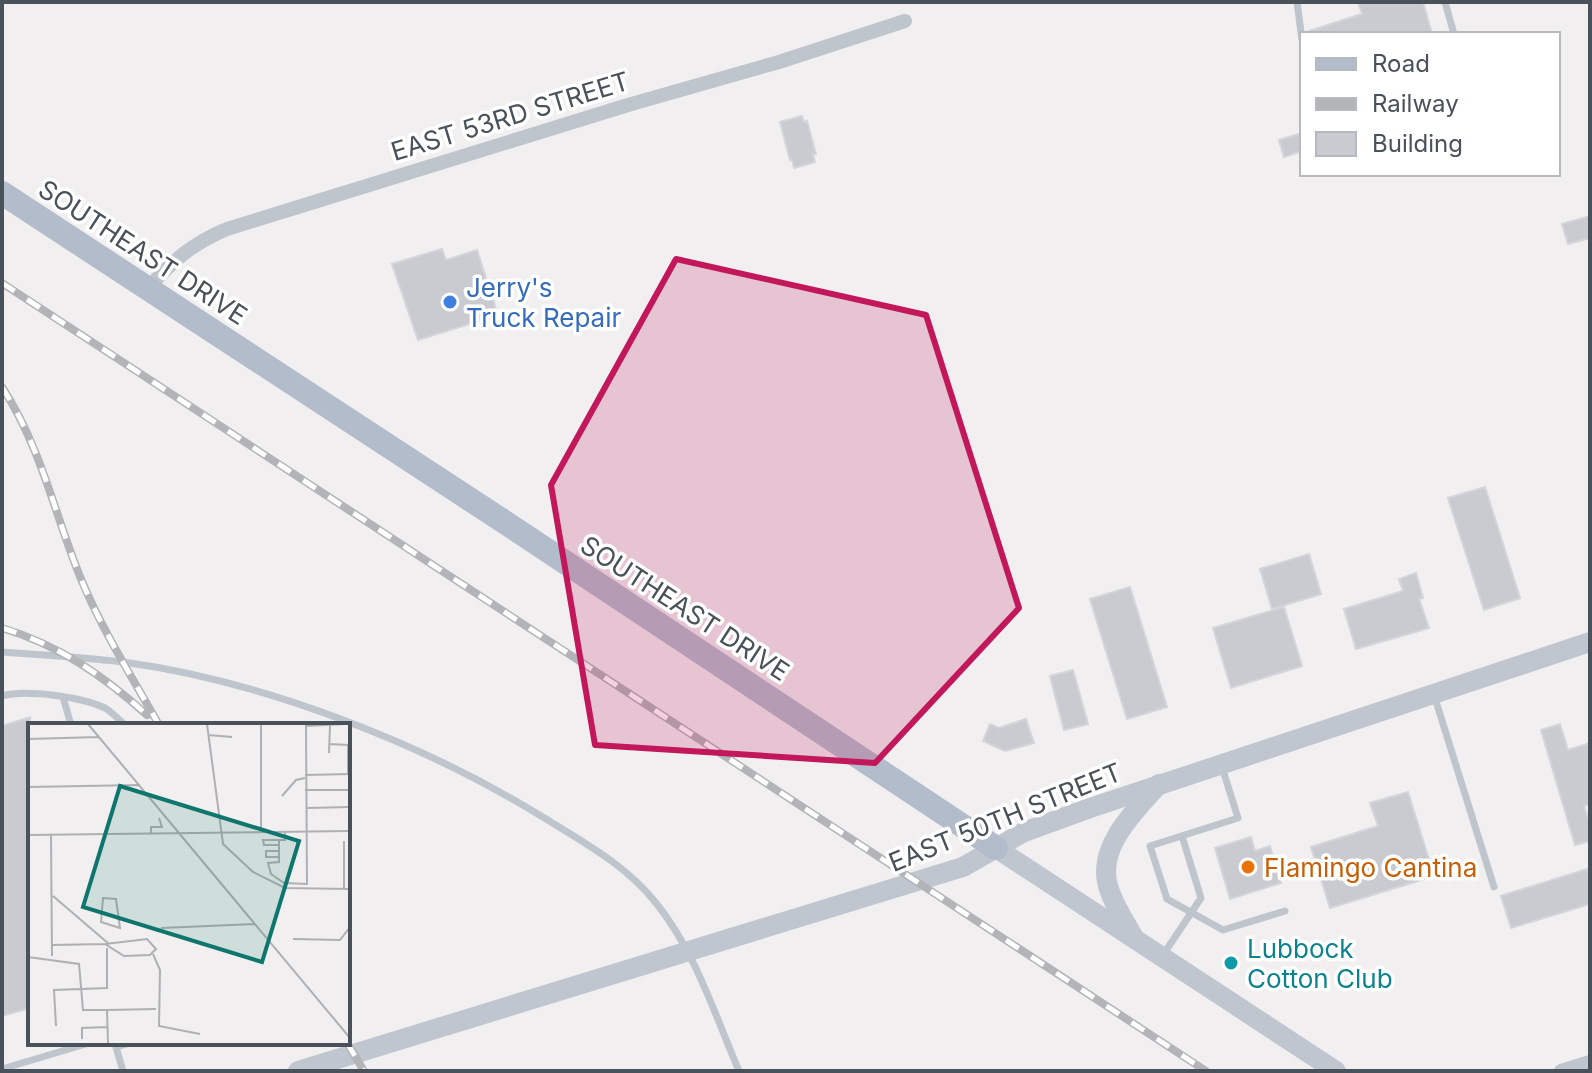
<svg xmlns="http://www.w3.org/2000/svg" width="1592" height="1073" viewBox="0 0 1592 1073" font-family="Inter,sans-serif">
<rect width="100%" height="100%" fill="#f1efef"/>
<g fill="#c9cbd1" stroke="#d4d5da" stroke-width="2">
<path d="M 1358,2 L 1423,2 L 1432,34 L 1309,34 L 1309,31 L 1362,14 Z"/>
<path d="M 802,116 L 804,122 L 807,121 L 816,154 L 813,154 L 815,162 L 794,168 L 792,160 L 790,160 L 780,122 Z"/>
<path d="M 1302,133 L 1302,151 L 1284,157 L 1279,140 Z"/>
<path d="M 1590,216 L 1590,238 L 1568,244 L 1562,224 Z"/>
<path d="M 442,249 L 446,260 L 477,250 L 498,315 L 418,340 L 392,264 Z"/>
<path d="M 1485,487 L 1520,598 L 1484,610 L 1448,498 Z"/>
<path d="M 1309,554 L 1321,594 L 1272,609 L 1260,569 Z"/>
<path d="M 1416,573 L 1423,598 L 1419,599 L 1429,628 L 1356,649 L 1344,609 L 1403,591 L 1399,579 Z"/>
<path d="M 1130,587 L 1167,707 L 1127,719 L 1090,599 Z"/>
<path d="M 1284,607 L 1302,666 L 1231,688 L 1213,628 Z"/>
<path d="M 1073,670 L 1088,724 L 1064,730 L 1050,676 Z"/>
<path d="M 30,717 L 30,1008 L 2,1016 L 2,726 Z"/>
<path d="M 1026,719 L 1034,743 L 1005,751 L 983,741 L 990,724 L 999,728 Z"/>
<path d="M 1560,724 L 1568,750 L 1590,743 L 1590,804 L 1584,806 L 1590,824 L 1590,841 L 1575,845 L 1541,730 Z"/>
<path d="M 1408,792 L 1434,876 L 1330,908 L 1311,847 L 1378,826 L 1370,803 Z"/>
<path d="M 1251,837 L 1255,851 L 1270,846 L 1281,883 L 1230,899 L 1215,848 Z"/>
<path d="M 1587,869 L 1590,880 L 1590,904 L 1511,928 L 1501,896 Z"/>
</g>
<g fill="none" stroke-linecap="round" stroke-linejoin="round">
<g stroke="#bfc5cc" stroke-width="7">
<path d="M 1297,2 L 1302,40"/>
<path d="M 1445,2 L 1454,34"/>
<path d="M 2,652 C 42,655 83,657 123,662 C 264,681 425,744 546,819 C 585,843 627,866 656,903 C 695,951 715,1015 739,1071"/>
<path d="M 1434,695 L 1494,887"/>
<path d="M 2,696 C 26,689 82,697 105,708 C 112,712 119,720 125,725"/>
<path d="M 63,697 L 71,725"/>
<path d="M 1222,767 L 1238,818 L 1150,846 L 1167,899 L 1223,930 L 1285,911"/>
<path d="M 1163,955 L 1201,898 L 1182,836"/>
<path d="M 2,1069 L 89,1043"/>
<path d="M 123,1071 L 116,1047 L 130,1043"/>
</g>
<g stroke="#bfc5cc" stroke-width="14">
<path d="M 147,289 C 173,261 191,244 227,229 L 628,105 L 779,62 L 905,21"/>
<path d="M 1561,1071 L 1590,1062"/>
</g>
<g stroke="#bfc6d0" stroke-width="20">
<path d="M 996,848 L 1336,1071"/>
<path d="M 1133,936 C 1124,920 1113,904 1108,886 C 1097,846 1135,811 1159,784"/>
<path d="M 298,1071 L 963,867 L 1024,832 L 1090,808 L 1590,642"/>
</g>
<path stroke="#b2bcca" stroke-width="24" d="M 2,193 L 506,523 L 996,848"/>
<defs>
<g id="rail">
<path d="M 2,283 L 1206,1071"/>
<path d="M 2,387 C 42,449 54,513 81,579 C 102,630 132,677 159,725"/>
<path d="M 2,628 C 59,645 104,676 147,715"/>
<path d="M 347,1043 L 364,1071"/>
</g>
</defs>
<use href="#rail" stroke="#b2b4b8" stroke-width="8"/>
<use href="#rail" stroke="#fff" stroke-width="5" stroke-dasharray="15" stroke-linecap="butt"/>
</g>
<path fill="#c2185b" fill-opacity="0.2" stroke="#c2185b" stroke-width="6" stroke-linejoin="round" d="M 676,259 L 926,315 L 1019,608 L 875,763 L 595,745 L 551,485 Z"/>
<circle fill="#3f7fe0" stroke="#fff" stroke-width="3" cx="450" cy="302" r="8"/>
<circle fill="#e8710a" stroke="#fff" stroke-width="3" cx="1248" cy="867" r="8"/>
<circle fill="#0f9aa8" stroke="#fff" stroke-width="3" cx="1231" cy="963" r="8"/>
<g text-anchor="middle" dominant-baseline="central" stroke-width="7" stroke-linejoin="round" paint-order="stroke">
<g font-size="26" fill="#49515a" stroke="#fff">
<text transform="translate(510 116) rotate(-17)">EAST 53RD STREET</text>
<text transform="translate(143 252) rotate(33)">SOUTHEAST DRIVE</text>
<text transform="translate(685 608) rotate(33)">SOUTHEAST DRIVE</text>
<text transform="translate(1005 817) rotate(-22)">EAST 50TH STREET</text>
</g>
<g font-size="26" fill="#366cbe" stroke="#fff" text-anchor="start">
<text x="466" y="287">Jerry's<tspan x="466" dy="30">Truck Repair</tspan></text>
</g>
<g font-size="26" fill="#c56008" stroke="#fff" text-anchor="start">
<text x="1264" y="867">Flamingo Cantina</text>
</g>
<g font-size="26" fill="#0d838f" stroke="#fff" text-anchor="start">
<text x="1247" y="948">Lubbock<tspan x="1247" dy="30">Cotton Club</tspan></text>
</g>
</g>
<g transform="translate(28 723)">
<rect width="322" height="322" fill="#f1efef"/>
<path fill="none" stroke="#aeb0b3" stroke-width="2" d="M 60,1 L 322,315M 179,1 L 195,121 L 225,149 L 257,165 L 322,166M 233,1 L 233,108M 278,3 L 317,1M 180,12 L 204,14M 0,16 L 71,14M 301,21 L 320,22 L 320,51M 301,30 L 302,2M 277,52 L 322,51M 0,64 L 112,62M 277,67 L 322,67M 254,73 L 268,57 L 277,55M 278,85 L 322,84M 257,110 L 257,117 L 251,117 L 251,139 L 240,140 L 243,151 L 256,160 L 279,161 L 278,1M 123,111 L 123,104 L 134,104 L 131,95M 0,112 L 322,108M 23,112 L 24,233M 251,117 L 235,117 L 236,122 L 251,122M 316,118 L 316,166M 250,134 L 238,134 L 238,128 L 251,128M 25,173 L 81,221M 75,175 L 88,176 L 92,205 L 73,199 ZM 133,205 L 227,201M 265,216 L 312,217 L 322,204M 24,222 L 77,221 L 96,233 L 122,232 L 128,226 L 119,216 L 77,221M 125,231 L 132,247 L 131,303 L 172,311M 0,234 L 51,241 L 55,287 L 79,287 L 80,321M 79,287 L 128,286M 28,303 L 26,267 L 79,265 L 79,225M 54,316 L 54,305 L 79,304"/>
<path fill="#0f766e" fill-opacity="0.15" stroke="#0f766e" stroke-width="4" d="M 92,63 L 271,118 L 234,239 L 55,184 Z"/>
<rect width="322" height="322" fill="none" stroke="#49515a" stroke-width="4"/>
</g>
<rect width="1592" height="1073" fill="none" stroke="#49515a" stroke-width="8"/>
<rect x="1300" y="32" width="260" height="144" fill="#ffffff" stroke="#b6b9bd" stroke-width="2"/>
<rect x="1316" y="58" width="40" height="12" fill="#b2bcca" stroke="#b6b9bd" stroke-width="2"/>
<text x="1372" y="72" font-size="24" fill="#49515a">Road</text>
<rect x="1316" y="98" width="40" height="12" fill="#b2b4b8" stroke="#b6b9bd" stroke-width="2"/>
<text x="1372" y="112" font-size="24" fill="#49515a">Railway</text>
<rect x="1316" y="132" width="40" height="24" fill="#c9cbd1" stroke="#b6b9bd" stroke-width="2"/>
<text x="1372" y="152" font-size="24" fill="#49515a">Building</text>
</svg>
